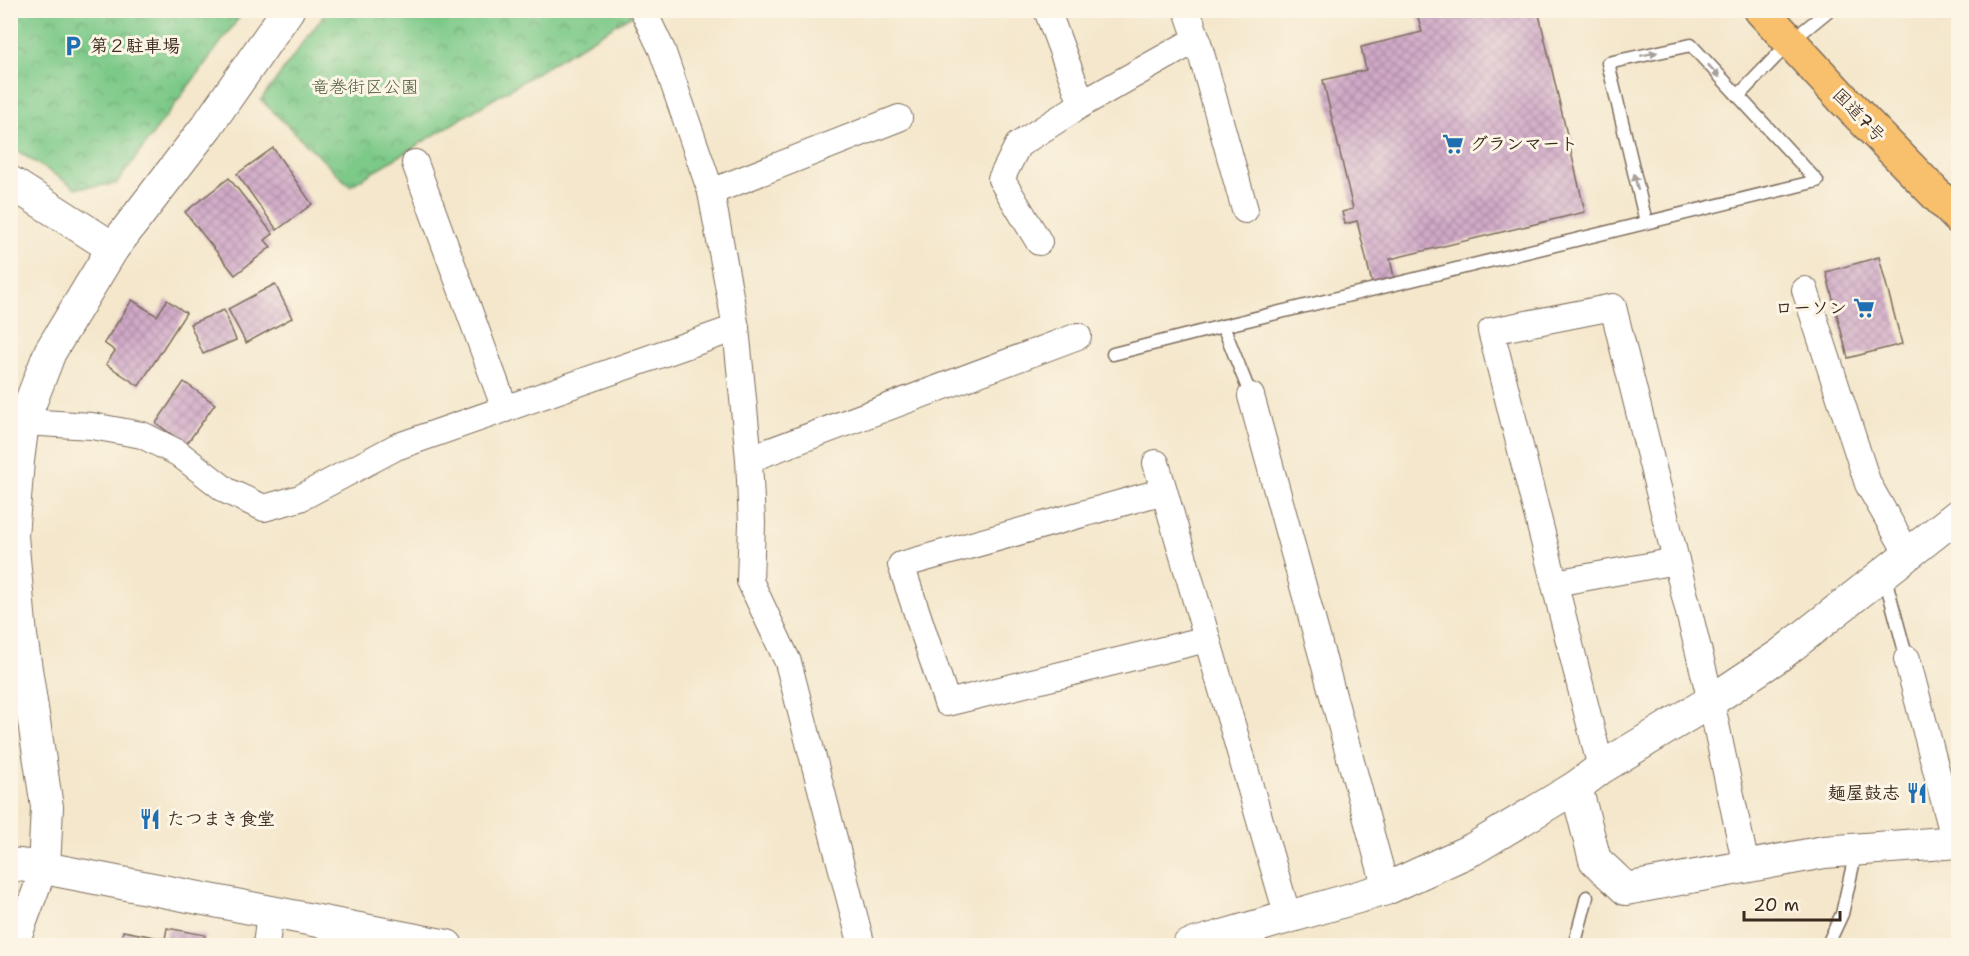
<svg xmlns="http://www.w3.org/2000/svg" width="1969" height="956" viewBox="0 0 1969 956" font-family="'Shantell Sans','Klee One',sans-serif">
<defs>
<pattern id="park-crowns" width="20" height="18" patternUnits="userSpaceOnUse" patternTransform="scale(1.5)"><rect width="20" height="18" fill="#7bc988"/><path d="M2 6a3 3 0 1 1 6 0M12 15a3 3 0 1 1 6 0" fill="none" stroke="#66a36f"/></pattern>
<pattern id="building-cross-hatch" width="8" height="8" patternUnits="userSpaceOnUse" patternTransform="scale(1.5)"><rect width="8" height="8" fill="#d0a9c8"/><path d="M0 0l8 8M0 8l8-8" fill="none" stroke="#aa8aa2"/></pattern>
</defs>
<rect width="100%" height="100%" fill="#fcf5e5"/>
<filter id="ink" filterUnits="userSpaceOnUse"><feTurbulence type="fractalNoise" baseFrequency=".0167" numOctaves="2"/><feDisplacementMap in="SourceGraphic" scale="12" xChannelSelector="R" yChannelSelector="G"/><feConvolveMatrix kernelMatrix="1 2 1 2 8 2 1 2 1" color-interpolation-filters="sRGB"/></filter>
<filter id="wash" filterUnits="userSpaceOnUse"><feTurbulence type="fractalNoise" baseFrequency=".008" numOctaves="4" result="noise"/><feDisplacementMap in="SourceGraphic" scale="24" xChannelSelector="R" yChannelSelector="G"/><feGaussianBlur stdDeviation="1.35" result="paint"/><feColorMatrix in="noise" values="0 0 0 0 0 0 0 0 0 0 0 0 0 0 0 0 0 1.4 0 .05"/><feComposite in="paint" operator="in"/></filter>
<g filter="url(#wash)">
<rect width="100%" height="100%" fill="#f4e7cc"/>
<g fill="url(#park-crowns)" stroke="#5b7a53" stroke-width="1.5">
<path d="M 630,10 L 632,15 L 350,186 L 261,100 L 327,11 Z"/>
<path d="M 10,11 L 11,10 L 244,11 L 116,184 L 76,188 L 11,147 Z"/>
</g>
<g id="blocks">
<g fill="url(#building-cross-hatch)">
<path d="M 1416,10 L 1538,10 L 1585,212 L 1390,259 L 1394,277 L 1372,283 L 1357,221 L 1345,224 L 1342,212 L 1353,209 L 1323,80 L 1366,70 L 1361,47 L 1422,32 Z"/>
<path d="M 273,148 L 312,204 L 277,230 L 237,174 Z"/>
<path d="M 229,178 L 273,234 L 265,240 L 271,247 L 235,275 L 185,212 Z"/>
<path d="M 1879,257 L 1902,344 L 1848,358 L 1826,272 Z"/>
<path d="M 275,284 L 292,318 L 246,343 L 228,309 Z"/>
<path d="M 132,300 L 157,316 L 167,300 L 186,313 L 139,386 L 106,364 L 115,351 L 104,343 Z"/>
<path d="M 224,310 L 236,340 L 203,354 L 190,324 Z"/>
<path d="M 184,382 L 215,404 L 186,445 L 156,423 Z"/>
<path d="M 167,928 L 205,935 L 203,946 L 120,946 L 123,931 L 165,939 Z"/>
</g>
</g>
</g>
<g filter="url(#ink)">
<use href="#blocks" fill-opacity="0" stroke="#7c6c5b" stroke-width="1.5"/>
<g fill="none" stroke-linecap="round" stroke-linejoin="round">
<defs>
<g id="service">
<path d="M 1738,96 L 1790,42 L 1829,10"/>
<path d="M 1113,354 L 1223,326"/>
<path d="M 1251,396 L 1223,326 L 1817,181 L 1691,45 L 1608,63 L 1646,222"/>
<path d="M 1884,574 L 1907,659"/>
<path d="M 1574,946 L 1587,897"/>
<path d="M 1827,946 L 1842,914 L 1856,851"/>
</g>
<g id="minor">
<path d="M 643,10 L 662,50 L 711,192 L 736,328 L 749,459 L 752,523 L 750,581 L 788,662 L 862,946"/>
<path d="M 1047,10 L 1082,104"/>
<path d="M 1187,10 L 1197,39 L 1245,210"/>
<path d="M 415,163 L 505,409"/>
<path d="M 711,192 L 899,118"/>
<path d="M 1039,242 L 1001,179 L 1018,145 L 1082,104 L 1197,39"/>
<path d="M 1805,290 L 1868,484 L 1908,554"/>
<path d="M 1251,396 L 1386,889"/>
<path d="M 23,422 L 92,426 L 142,435 L 178,453 L 227,491 L 264,508 L 300,498 L 396,447 L 736,328"/>
<path d="M 749,459 L 1078,336"/>
<path d="M 1156,463 L 1288,917"/>
<path d="M 1164,491 L 901,565 L 947,703 L 1207,639"/>
<path d="M 1555,583 L 1676,561"/>
<path d="M 1907,659 L 1955,842"/>
<path d="M 1601,768 L 1491,331 L 1613,307 L 1711,701 L 1746,866"/>
<path d="M 12,946 L 19,935 L 44,868"/>
<path d="M 266,946 L 270,912"/>
</g>
<g id="tertiary">
<path d="M 10,182 L 113,248"/>
<path d="M 1576,787 L 1595,860 L 1626,889 L 1824,852 L 1958,842"/>
<path d="M 10,864 L 44,868 L 447,946"/>
<path d="M 44,868 L 47,807 L 21,636 L 12,536 L 18,461 L 23,422 L 50,352 L 113,248 L 207,126 L 288,10"/>
<path d="M 1188,946 L 1386,889 L 1473,849 L 1576,787 L 1601,768 L 1711,701 L 1780,655 L 1958,515"/>
</g>
<path id="trunk" d="M 1761,10 L 1845,101 L 1958,217"/>
</defs>
<use href="#service" stroke="#7c6c5b" stroke-width="15"/>
<use href="#minor" stroke="#7c6c5b" stroke-width="28"/>
<use href="#tertiary" stroke="#7c6c5b" stroke-width="34"/>
<use href="#trunk" stroke="#7c6c5b" stroke-width="36"/>
<use href="#service" stroke="#fff" stroke-width="12"/>
<use href="#minor" stroke="#fff" stroke-width="26"/>
<use href="#tertiary" stroke="#fff" stroke-width="32"/>
<use href="#trunk" stroke="#f8bf6c" stroke-width="33"/>
</g>
<defs><path id="oneway-solid" d="M-6-.8H1V-3.2L6.5 0L1 3.2V.8H-6Z" transform="scale(1.5)"/></defs>
<g fill="#a79f9a">
<use href="#oneway-solid" transform="translate(1649 54) rotate(-12)"/>
<use href="#oneway-solid" transform="translate(1714 71) rotate(47)"/>
<use href="#oneway-solid" transform="translate(1636 182) rotate(-104)"/>
</g>
</g>
<defs>
<symbol id="parking-bare" viewBox="-9 -9 18 18"><path d="M-3.5-5.5H1a3.5 3.5 0 0 1 0 7H-1V5.5H-3.5ZM-1-3.4V-.6H.8a1.4 1.4 0 0 0 0-2.8Z" fill="#1f6fb2" stroke="#fcf5e5" stroke-width="2.5" paint-order="stroke"/></symbol>
<symbol id="supermarket-bare" viewBox="-9 -9 18 18"><path d="M-6-5.5h2.5l.6 2H6L4.5 2H-2.5L-4.4-4H-6ZM-1.5 3.2a1.3 1.3 0 1 0 .1 0ZM3 3.2a1.3 1.3 0 1 0 .1 0Z" fill="#1f6fb2" stroke="#fcf5e5" stroke-width="2.5" paint-order="stroke"/></symbol>
<symbol id="restaurant-bare" viewBox="-9 -9 18 18"><path d="M-5-6h1v4h1v-4h1v4h1v-4h1v5L-1.5 .5V6h-2V.5L-5-1ZM5-6V6H3V1.5H1.5Q1.5-4 5-6Z" fill="#1f6fb2" stroke="#fcf5e5" stroke-width="2.5" paint-order="stroke"/></symbol>
</defs>
<g fill-rule="evenodd">
<use href="#parking-bare" x="58" y="31" width="30" height="30"/>
<use href="#supermarket-bare" x="1438" y="129" width="30" height="30"/>
<use href="#supermarket-bare" x="1849" y="293" width="30" height="30"/>
<use href="#restaurant-bare" x="1902" y="778" width="30" height="30"/>
<use href="#restaurant-bare" x="135" y="804" width="30" height="30"/>
</g>
<g text-anchor="middle" dominant-baseline="central" stroke-width="6" stroke-linejoin="round" paint-order="stroke">
<g font-size="18" font-weight="bold" fill="#3b2a1e" stroke="#fcf5e5" text-anchor="start">
<text x="90" y="46">第２駐車場</text>
<text x="1470" y="144">グランマート</text>
<text x="1847" y="308" text-anchor="end">ローソン</text>
<text x="1900" y="793" text-anchor="end">麺屋鼓志</text>
<text x="167" y="819">たつまき食堂</text>
</g>
<g font-size="18" fill="#4e5a3e" stroke="#fcf5e5">
<text x="365" y="87">竜巻街区公園</text>
</g>
<g font-size="18" fill="#3b2a1e" stroke="#fcf5e5">
<text transform="translate(1859 115) rotate(46)">国道7号</text>
</g>
</g>
<rect width="1969" height="956" fill="none" stroke="#fcf5e5" stroke-width="36"/>
<path d="M1744 911v9h96v-9" fill="none" stroke="#3b2a1e" stroke-width="3"/>
<text x="1753" y="911" font-size="18" fill="#3b2a1e" stroke="#fcf5e5" stroke-width="4.5" paint-order="stroke">20 m</text>
</svg>
